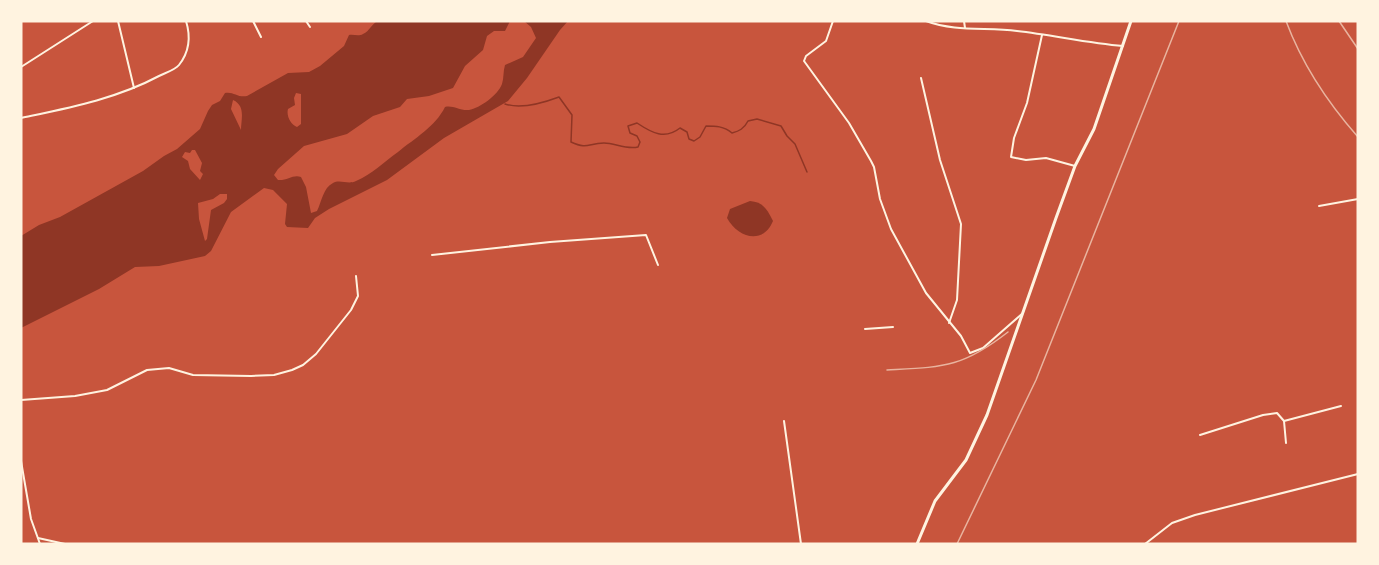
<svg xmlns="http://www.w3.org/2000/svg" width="1379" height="565" viewBox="0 0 1379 565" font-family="Mulish,sans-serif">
<rect width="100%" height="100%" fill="#c8553d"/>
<g fill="#8f3625" fill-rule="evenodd">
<path d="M 378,21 L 510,21 L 505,31 L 494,31 L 487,36 L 483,50 L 465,66 L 453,88 L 429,96 L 407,99 L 400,107 L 373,116 L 347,134 L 304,146 L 278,169 L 274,175 L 278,180 C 287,181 293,174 301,177 L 306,187 L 311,213 L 317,211 C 322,201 323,188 333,183 C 340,179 348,185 356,181 C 372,174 384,162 398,152 C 415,138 435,127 445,107 C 453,105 460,111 469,110 C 480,108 498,95 502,84 C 504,78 503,71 505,65 L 523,57 L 536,38 L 531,27 L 524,21 L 568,21 L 560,30 L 527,78 L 508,101 L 444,138 L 387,180 L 329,209 L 315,218 L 308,228 L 287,227 L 285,224 L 287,204 L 273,190 L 264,188 L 231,212 L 211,251 L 205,256 L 159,266 L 135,267 L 99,289 L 21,328 L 21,236 L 39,225 L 60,217 L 143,171 L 164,156 L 177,149 L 200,129 L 208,111 L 212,105 L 220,101 L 225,93 C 233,91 238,98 247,96 L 288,73 L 309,72 L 320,66 L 344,46 L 349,35 C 354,34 358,37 363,34 C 370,31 371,24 378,21 ZM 296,93 L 301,94 L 301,124 L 297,127 C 291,125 286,116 288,109 L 295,105 L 294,98 ZM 233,100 C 246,106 241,119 241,130 L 231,109 ZM 192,150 L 195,150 L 202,163 L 200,171 L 203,174 L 200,180 L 190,169 L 188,161 L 182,157 L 185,152 L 190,153 ZM 220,194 L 227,194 L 227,199 L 224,203 L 211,210 L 207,239 L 205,241 L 199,219 L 198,203 L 213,199 Z"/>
<path d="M 750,201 C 763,202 767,209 773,221 C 763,245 738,238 727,218 L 730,209 Z"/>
</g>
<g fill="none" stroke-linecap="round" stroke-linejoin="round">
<path stroke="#8f3625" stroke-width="1.5" d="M 505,104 C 520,109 543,103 559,97 L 572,115 L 571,142 C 588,150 588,143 604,143 C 615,143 626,150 638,147 L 640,142 L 637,136 L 630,133 L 628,126 L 637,123 C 652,133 665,140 680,128 L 687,132 L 689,139 L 694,141 L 700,137 L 706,126 C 715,126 724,126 732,133 C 739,131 744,129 748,121 L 757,119 L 781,126 L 787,136 L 795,144 L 807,172"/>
<g stroke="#fff3e0" stroke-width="2">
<path d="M 118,21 L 134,88"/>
<path d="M 253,21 L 261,37"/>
<path d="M 306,21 L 310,27"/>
<path d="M 833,21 L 826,41 L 806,56 L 804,61 L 849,123 L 871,161 L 874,167 L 880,199 L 891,229 L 926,293 L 961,336 L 970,353 L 983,348 L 1023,313"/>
<path d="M 926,21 C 955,32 987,27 1017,31 C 1053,35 1087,43 1123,46"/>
<path d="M 964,21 L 965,28"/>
<path d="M 1042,35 L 1027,103 L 1014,138 L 1011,157 L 1026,160 L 1046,158 L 1075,166"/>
<path d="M 21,67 L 93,21"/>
<path d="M 921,78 L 940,160 L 961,224 L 957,300 L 949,323"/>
<path d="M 21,118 C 68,108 116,99 159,76 C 165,73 175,70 179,65 C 190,51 191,37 186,21"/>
<path d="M 1319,206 L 1358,199"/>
<path d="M 432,255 L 550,242 L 646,235 L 658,265"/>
<path d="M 865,329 L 893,327"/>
<path d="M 21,400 L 75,396 L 107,390 L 147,370 L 169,368 L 193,375 L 251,376 L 274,375 L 292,370 L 303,365 L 316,354 L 351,310 L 358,296 L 356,276"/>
<path d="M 784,421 L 801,544"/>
<path d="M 1284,421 L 1341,406"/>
<path d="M 1200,435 L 1263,415 L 1277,413 L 1284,421 L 1286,443"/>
<path d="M 21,461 L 31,519 L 40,544"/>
<path d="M 38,538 L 65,544"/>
<path d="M 1145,544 L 1172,523 L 1195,515 L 1358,474"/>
</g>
<path stroke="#fff3e0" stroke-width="3" d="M 917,544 L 935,501 L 966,460 L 987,415 L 1056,218 L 1075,166 L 1094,129 L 1131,21"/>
<g stroke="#e9b49f" stroke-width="1.5">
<path d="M 1286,21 C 1302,64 1328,103 1358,137"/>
<path d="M 1339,21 L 1358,49"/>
<path d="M 887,370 C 943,367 962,368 1008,332"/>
<path d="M 957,544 L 1036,380 L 1179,21"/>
</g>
</g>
<rect width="1379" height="565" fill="none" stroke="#fff3e0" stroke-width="45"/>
</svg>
